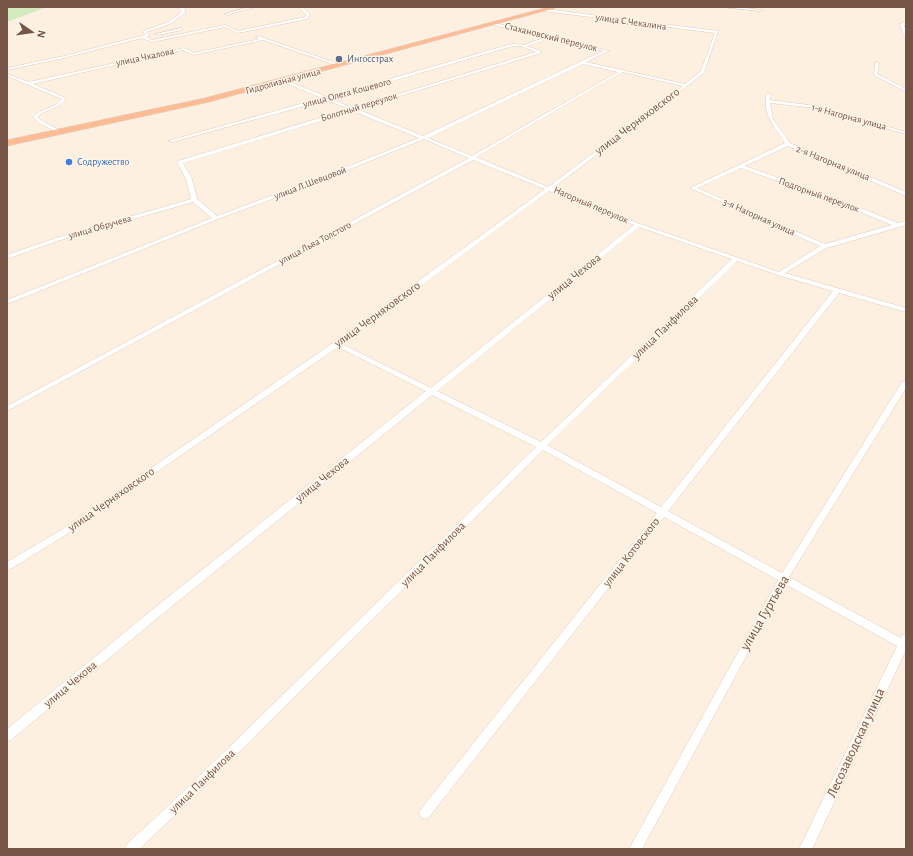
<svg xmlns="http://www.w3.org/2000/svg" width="913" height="856" viewBox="0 0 913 856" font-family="'Alegreya Sans',sans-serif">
<rect width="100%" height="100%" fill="#fdf0e0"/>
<path fill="#d3ebbe" d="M 7,7 L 47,7 L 7,22 Z"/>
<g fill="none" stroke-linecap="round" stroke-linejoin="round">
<defs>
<g id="minor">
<path d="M 178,7 L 182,7 L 185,9 L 185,13 L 170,24 L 146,32 L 150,36 L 146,37 L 152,40 L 225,25 L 238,31 L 305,17 L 306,14 L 298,7 L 302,7 L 310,14 L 307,19 L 238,33 L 225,27 L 152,42 L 142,38 L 64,58 L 7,70 L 7,68 L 64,56 L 145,35 L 143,31 L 168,22 L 182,12 Z"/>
<path d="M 249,7 L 255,7 L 227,15 L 225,14 Z"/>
<path d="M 720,7 L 735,7 L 763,10 L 761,11 Z"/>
<path d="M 545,9 L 718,31 L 704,73 L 553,188 L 640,224 L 779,272 L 820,246 L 690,188 L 785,143 C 775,128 761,113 767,93 L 771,94 L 770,100 L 816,106 L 906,132 L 906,134 L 816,108 L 770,103 L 773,119 L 790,143 L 906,192 L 906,196 L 904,195 L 788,146 L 745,166 L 838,199 L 898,223 L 906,221 L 906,225 L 834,246 L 826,248 L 785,273 L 906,308 L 906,312 L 839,293 L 668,511 L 782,573 L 902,382 L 906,380 L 906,388 L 789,577 L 901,638 L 902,635 L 906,634 L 906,650 L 812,849 L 799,849 L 897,646 L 785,584 L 642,849 L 629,849 L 778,580 L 664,517 L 429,817 L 425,819 L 421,817 L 419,813 L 421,809 L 657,513 L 543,450 L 189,802 L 139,849 L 124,849 L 126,845 L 181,794 L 536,447 L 432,395 L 155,620 L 11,740 L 7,741 L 7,729 L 147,614 L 426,391 L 338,347 L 64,536 L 7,571 L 7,562 L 58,532 L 333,343 L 545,189 L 473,160 L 7,411 L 7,406 L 469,158 L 424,139 L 318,182 L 218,219 L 7,304 L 7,300 L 212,218 L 193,202 L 57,241 L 7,259 L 7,255 L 53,239 L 191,199 L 186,179 L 177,162 L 178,161 L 349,109 L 326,100 L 172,142 L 168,141 L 322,98 L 283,82 L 283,80 L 285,80 L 327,97 L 512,44 L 524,45 L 546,37 L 494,25 L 495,23 L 609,51 L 586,62 L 685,84 L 701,71 L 715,33 L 544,11 ZM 550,38 L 603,51 L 423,136 L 357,109 L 541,53 L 541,51 L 527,46 ZM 513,46 L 521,46 L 536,52 L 353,108 L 331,99 ZM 583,64 L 618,72 L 472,156 L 428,138 ZM 622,72 L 683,86 L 548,187 L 476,157 ZM 353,111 L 419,138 L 314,180 L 217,216 L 197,199 L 192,179 L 183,163 ZM 741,168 L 834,201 L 892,225 L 825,244 L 697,188 ZM 549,191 L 634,225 L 431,388 L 342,344 ZM 639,227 L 732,259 L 541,442 L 437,391 ZM 737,261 L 778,275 L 833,291 L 661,507 L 547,445 Z"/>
<path d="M 902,23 L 906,23 L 906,25 L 904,25 L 906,31 L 906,37 L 904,36 L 900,24 Z"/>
<path d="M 181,28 L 182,30 L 158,35 L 156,34 Z"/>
<path d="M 258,36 L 342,65 L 339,66 L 263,40 L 193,55 L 183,50 L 162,54 L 33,84 L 66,98 C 60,110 46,108 37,117 L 42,121 L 61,131 L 61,132 L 59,133 L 39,123 L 33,117 C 40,108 55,109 62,99 L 7,76 L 7,74 L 29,82 L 184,48 L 194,53 L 259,39 L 256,37 Z"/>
<path d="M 877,62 L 879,63 L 877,74 L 906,89 L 906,92 L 874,75 L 875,63 Z"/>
</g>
<path id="trunk" d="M 549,7 L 559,7 L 209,102 L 7,146 L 7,140 L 205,98 Z"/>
</defs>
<use href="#minor" stroke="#e2ccbc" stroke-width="1"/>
<use href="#trunk" stroke="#dbd3cf" stroke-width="1"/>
<use href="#minor" fill="#fff" fill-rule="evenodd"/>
<use href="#trunk" fill="#febc94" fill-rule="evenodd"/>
</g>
<circle fill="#5c6f8a" stroke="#fff4e8" stroke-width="1.5" cx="339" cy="59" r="4"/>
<circle fill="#3f7fe0" stroke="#fff4e8" stroke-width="1.5" cx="69" cy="162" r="4"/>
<g text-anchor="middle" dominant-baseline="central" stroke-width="3" stroke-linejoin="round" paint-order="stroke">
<g font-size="10" fill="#765446" stroke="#fff4e8">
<text transform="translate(631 22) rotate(8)">улица С.Чекалина</text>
<text transform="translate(551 37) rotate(14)">Стахановский переулок</text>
<text transform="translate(145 57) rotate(-12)">улица Чкалова</text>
<text transform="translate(283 81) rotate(-15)">Гидролизная улица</text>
<text transform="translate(347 93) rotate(-15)">улица Олега Кошевого</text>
<text transform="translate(359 107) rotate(-17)">Болотный переулок</text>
<text transform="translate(849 117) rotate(15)">1-я Нагорная улица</text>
<text transform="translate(833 163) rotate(22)">2-я Нагорная улица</text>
<text transform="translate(310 183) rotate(-21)">улица Л.Шевцовой</text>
<text transform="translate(819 195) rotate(20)">Подгорный переулок</text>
<text transform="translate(591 205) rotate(23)">Нагорный переулок</text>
<text transform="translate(759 217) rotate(24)">3-я Нагорная улица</text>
<text transform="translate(100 227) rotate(-16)">улица Обручева</text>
<text transform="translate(315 243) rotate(-28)">улица Льва Толстого</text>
</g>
<g font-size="10" fill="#4e5e75" stroke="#fff4e8" text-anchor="start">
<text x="347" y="59">Ингосстрах</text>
</g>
<g font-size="10" fill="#366cbe" stroke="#fff4e8" text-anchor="start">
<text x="77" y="162">Содружество</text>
</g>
<g font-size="12" fill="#765446" stroke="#fff4e8">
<text transform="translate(637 121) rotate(-37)">улица Черняховского</text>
<text transform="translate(574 276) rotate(-39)">улица Чехова</text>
<text transform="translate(377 314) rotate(-36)">улица Черняховского</text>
<text transform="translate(665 327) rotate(-44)">улица Панфилова</text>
<text transform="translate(322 479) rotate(-39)">улица Чехова</text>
<text transform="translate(111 499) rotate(-35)">улица Черняховского</text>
<text transform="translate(631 552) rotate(-52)">улица Котовского</text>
<text transform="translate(433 554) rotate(-45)">улица Панфилова</text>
<text transform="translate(70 684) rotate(-40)">улица Чехова</text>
<text transform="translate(202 781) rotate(-44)">улица Панфилова</text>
</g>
<g font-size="14" fill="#765446" stroke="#fff4e8">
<text transform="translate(765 613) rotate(-60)">улица Гуртьева</text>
<text transform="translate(856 743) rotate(-65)">Лесозаводская улица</text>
</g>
</g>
<rect width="913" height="856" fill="none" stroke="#765446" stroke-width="16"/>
<g transform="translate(32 32) rotate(103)" stroke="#fff4e8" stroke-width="3" paint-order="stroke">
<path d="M0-3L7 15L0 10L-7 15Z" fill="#765446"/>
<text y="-6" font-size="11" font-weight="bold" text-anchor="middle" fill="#765446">N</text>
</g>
</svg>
